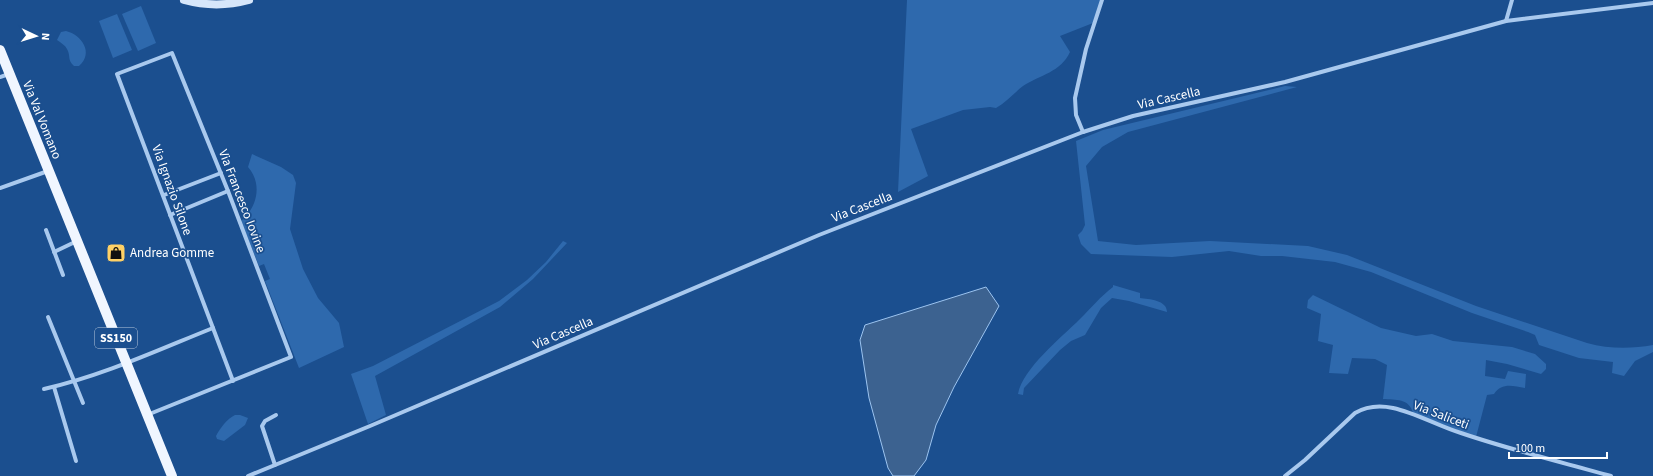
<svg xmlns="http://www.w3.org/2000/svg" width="1653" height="476" viewBox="0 0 1653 476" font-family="'Source Sans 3',sans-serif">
<rect width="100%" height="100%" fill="#1b4f8f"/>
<g fill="#2e69ad">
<path d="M 907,0 L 1101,0 L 1093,23 L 1060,36 L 1070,52 C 1061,72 1040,75 1023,86 C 1014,93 1006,102 996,108 L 990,107 L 963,110 L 911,129 L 928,176 L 898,192 Z"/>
<path d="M 141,6 L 156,43 L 138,51 L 122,14 Z"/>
<path d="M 117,14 L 132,50 L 113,58 L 99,21 Z"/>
<path d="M 66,31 C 82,35 94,53 79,66 L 74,66 C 67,60 71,56 67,49 C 65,45 61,43 57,40 L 61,32 Z"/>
<path d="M 1285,86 L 1297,87 L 1128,132 L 1102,147 L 1086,166 L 1098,241 L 1136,245 L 1210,241 L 1308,246 L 1347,255 L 1476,306 L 1587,343 C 1609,349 1631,349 1653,345 L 1653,352 L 1635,361 L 1624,376 L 1612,373 L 1613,362 L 1579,358 L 1539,345 L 1535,335 L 1528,332 L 1472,313 L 1371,272 L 1335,262 L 1282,256 L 1261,256 L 1229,251 L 1172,257 L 1091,254 L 1081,244 L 1078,235 L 1082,231 L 1085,225 L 1076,141 L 1103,130 Z"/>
<path d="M 252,154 L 281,167 L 293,175 L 296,183 L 290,229 L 303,269 L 318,298 L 339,323 L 344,347 L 299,368 L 265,281 L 270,279 L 264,264 L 259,266 L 241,221 C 257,208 263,184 248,167 Z"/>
<path d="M 563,241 L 567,243 L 533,279 L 500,307 L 375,376 L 386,415 L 368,424 L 351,374 L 373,366 L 499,301 L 527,280 L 546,262 Z"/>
<path d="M 1113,285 L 1140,293 L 1140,298 C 1149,299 1167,300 1167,312 L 1129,301 L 1112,298 L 1101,308 L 1085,335 L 1071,341 L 1060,350 L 1024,388 L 1023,395 L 1018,394 C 1023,368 1061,338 1080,319 C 1091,308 1100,297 1113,287 Z"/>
<path d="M 1313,295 L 1381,328 L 1416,336 L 1432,334 L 1453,341 L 1512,347 L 1535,354 L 1546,364 L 1546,369 L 1541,374 L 1507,364 L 1486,360 L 1485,376 L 1505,379 L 1508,371 L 1526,374 L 1525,388 C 1513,386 1502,382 1494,394 L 1487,395 L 1476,437 L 1413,413 C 1409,398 1396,400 1383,399 L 1387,365 L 1375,359 L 1352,358 L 1348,374 L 1329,373 L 1333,345 L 1318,341 L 1321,314 L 1307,308 L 1308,300 Z"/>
<path d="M 235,415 L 240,415 L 248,418 L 245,425 L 224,441 L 217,439 L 216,436 C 220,428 227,419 235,415 Z"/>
</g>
<path fill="#3c6290" stroke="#9cc4f0" d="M 986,287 L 999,306 L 954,387 L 936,425 L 926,460 L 914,476 L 893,476 L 888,468 L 869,398 L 860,340 L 865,325 Z"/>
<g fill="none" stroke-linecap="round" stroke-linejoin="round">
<g stroke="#a9c9ee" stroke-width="4">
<path d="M 1506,21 L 1512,0"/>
<path d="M 0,77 L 9,74"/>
<path d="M 1083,132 L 1076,115 L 1075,98 L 1086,49 L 1102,0"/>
<path d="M 0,188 L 48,171"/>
<path d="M 164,195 L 221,173"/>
<path d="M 170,215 L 228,191"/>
<path d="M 46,230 L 63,275"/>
<path d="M 54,252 L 77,241"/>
<path d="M 48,317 L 83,403"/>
<path d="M 54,387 L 76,461"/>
<path d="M 44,389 C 102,376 158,350 213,328"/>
<path d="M 147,415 L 291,357 L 228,191 L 172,53 L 117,74 L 233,381"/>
<path d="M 275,465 L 262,426 L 265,421 L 276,415"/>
<path d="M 248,476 L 370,426 L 819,235 L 1083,132 L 1133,116 L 1285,82 L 1506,21 L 1653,3"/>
<path d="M 1285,476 L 1305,460 L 1355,413 C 1367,406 1379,405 1393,408 C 1416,413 1438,426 1461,433 C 1511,450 1561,462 1611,476"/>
</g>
<path stroke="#d6e6fa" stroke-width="8" d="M 184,0 C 206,6 227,6 249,0"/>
<path stroke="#f0f6ff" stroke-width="10" d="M 0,50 L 172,476"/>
</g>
<defs>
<symbol id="shop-square" viewBox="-11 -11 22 22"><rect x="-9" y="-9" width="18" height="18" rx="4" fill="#ffd166" stroke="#1b4f8f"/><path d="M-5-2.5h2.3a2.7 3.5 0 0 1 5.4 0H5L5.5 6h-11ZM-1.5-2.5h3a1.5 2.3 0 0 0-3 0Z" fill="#111"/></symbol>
</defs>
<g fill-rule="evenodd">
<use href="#shop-square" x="105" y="242" width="22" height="22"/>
</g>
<g text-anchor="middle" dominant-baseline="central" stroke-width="3.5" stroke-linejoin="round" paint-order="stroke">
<rect fill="#1b4f8f" stroke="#bbcadd" stroke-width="1" x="95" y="328" width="42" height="20" rx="3"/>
<g font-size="12" font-weight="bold" fill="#fff">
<text x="116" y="338">SS150</text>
</g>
<g font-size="13" fill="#fff" stroke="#1b4f8f">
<text transform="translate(1169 98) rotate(-13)">Via Cascella</text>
<text transform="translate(42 120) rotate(68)">Via Val Vomano</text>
<text transform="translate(172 190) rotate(70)">Via Ignazio Silone</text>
<text transform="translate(242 201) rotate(69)">Via Francesco Iovine</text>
<text transform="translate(862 207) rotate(-21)">Via Cascella</text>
<text transform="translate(563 333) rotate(-23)">Via Cascella</text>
<text transform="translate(1441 415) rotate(21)">Via Saliceti</text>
</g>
<g font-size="13" fill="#fff" stroke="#1b4f8f" text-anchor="start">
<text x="130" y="253">Andrea Gomme</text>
</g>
</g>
<g transform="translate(36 36) rotate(94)" stroke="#1b4f8f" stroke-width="3" paint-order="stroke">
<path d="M0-3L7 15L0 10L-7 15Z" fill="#ffffff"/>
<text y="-6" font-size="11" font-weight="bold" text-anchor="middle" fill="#ffffff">N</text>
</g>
<path d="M1509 452v6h98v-6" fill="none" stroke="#ffffff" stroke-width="2"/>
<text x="1515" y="452" font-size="12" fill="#ffffff" stroke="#1b4f8f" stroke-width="3" paint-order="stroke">100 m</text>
</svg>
